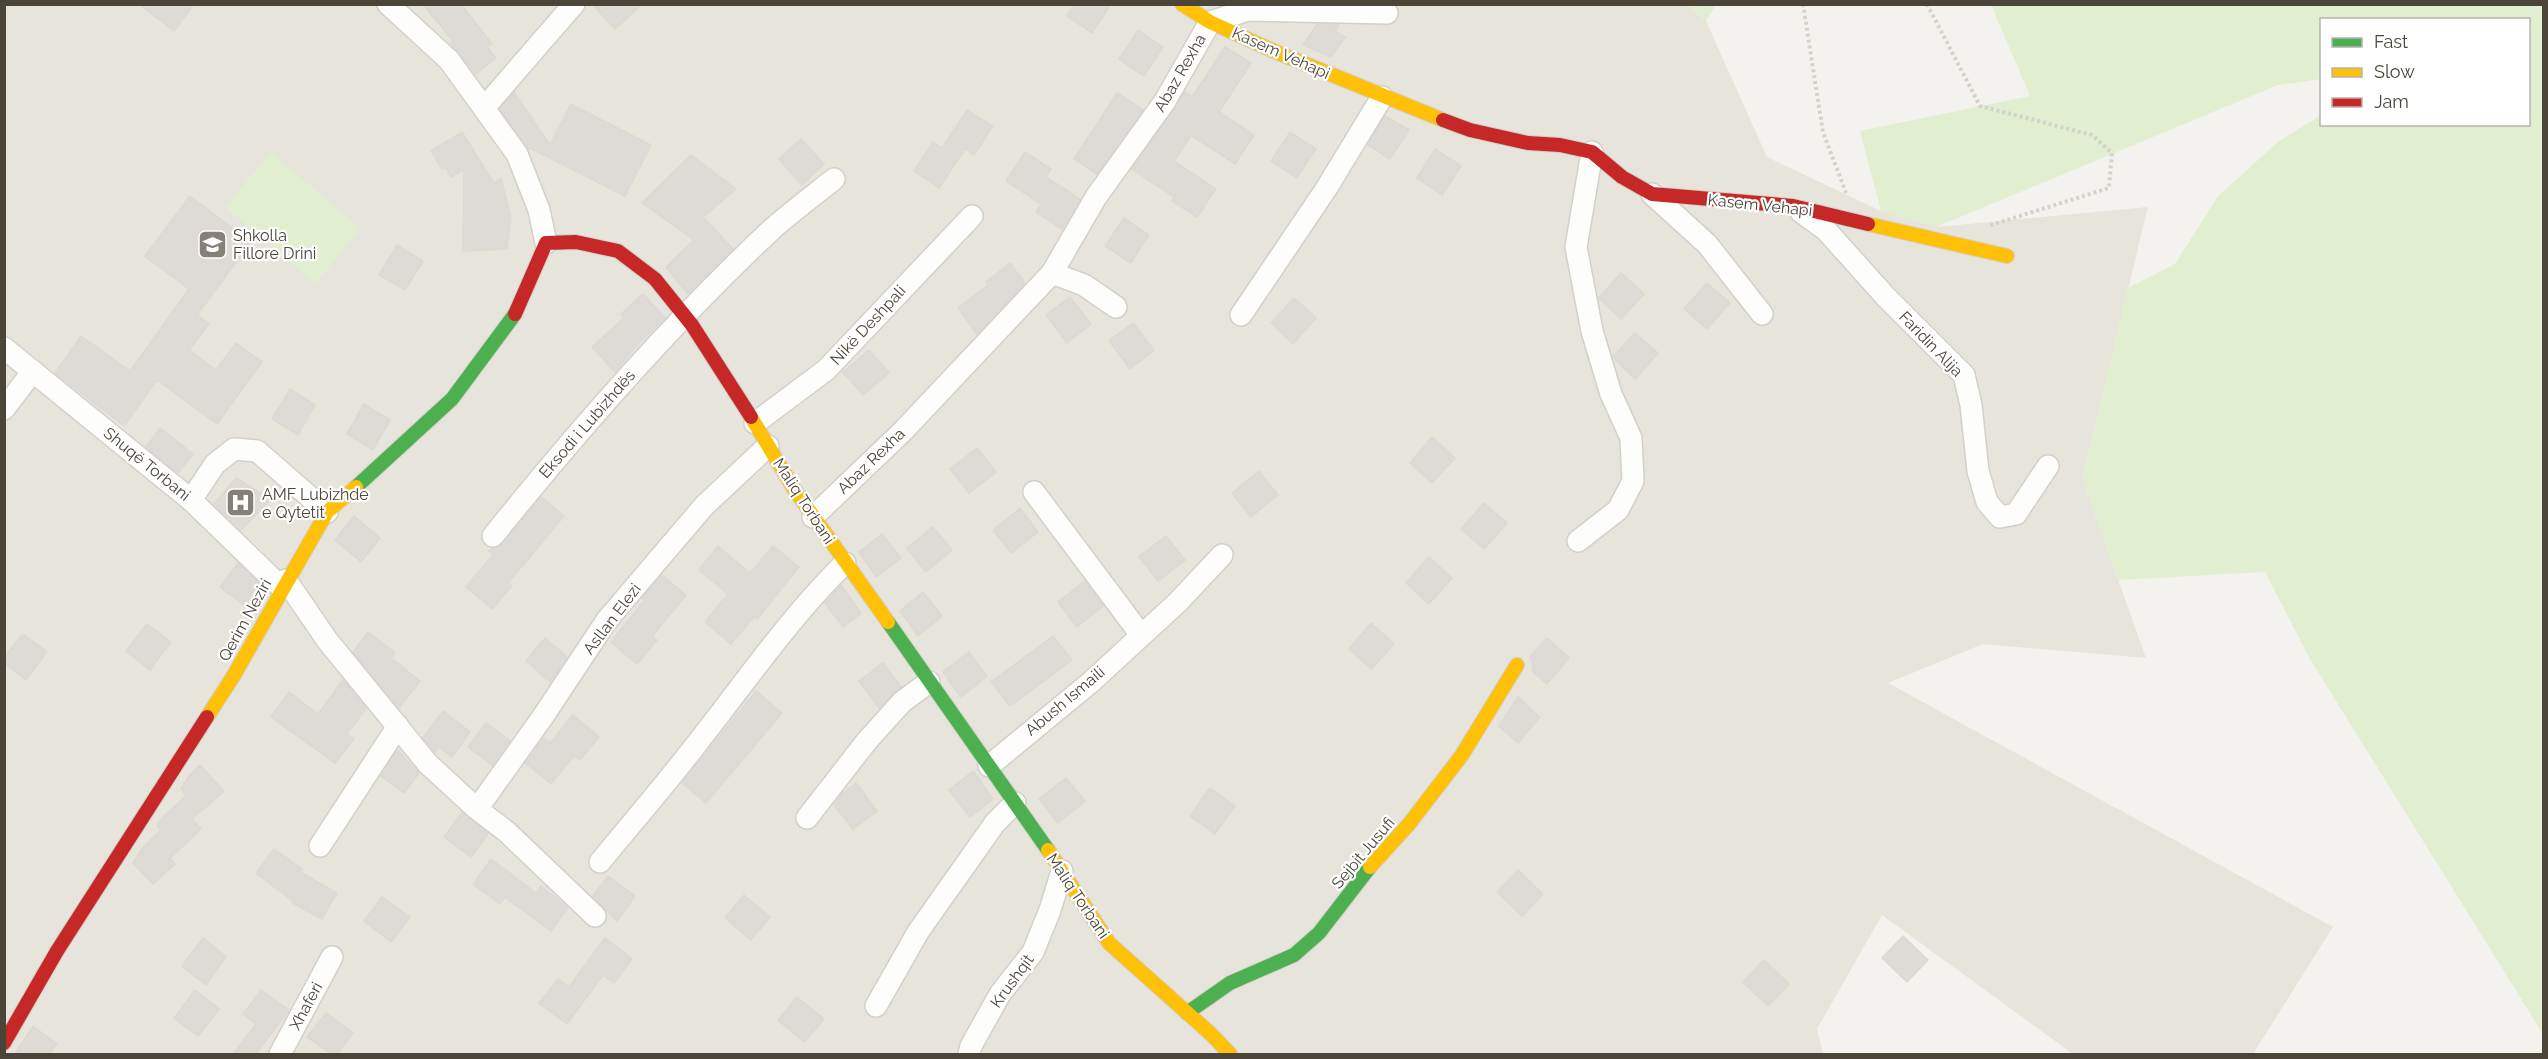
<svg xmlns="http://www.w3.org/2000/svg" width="2548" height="1059" viewBox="0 0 2548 1059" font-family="Raleway,sans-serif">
<rect width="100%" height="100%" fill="#f4f2ee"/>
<path fill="#e7e4dc" d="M 5,5 L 1687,5 L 1706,21 L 1767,157 L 1881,211 L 1936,227 L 2148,207 L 2082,478 L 2146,658 L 1983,644 L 1888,683 L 2333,927 L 2253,1054 L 2073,1054 L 1882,915 L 1817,1029 L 1823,1054 L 5,1054 Z"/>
<g fill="#e1eecf">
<path d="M 1687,5 L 1716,5 L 1706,21 Z"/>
<path d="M 1991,5 L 2543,5 L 2543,1034 L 2310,659 L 2265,572 L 2118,580 L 2082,478 L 2128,288 L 2175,264 L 2218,196 L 2278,142 L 2321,115 L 2322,124 L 2528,124 L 2528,20 L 2322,20 L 2321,79 L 2278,85 L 1936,227 L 1881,211 L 1860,131 L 2030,96 Z"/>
<path d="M 271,152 L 361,229 L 315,284 L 225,207 Z"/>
</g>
<g fill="#dedbd6" stroke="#dcd9d4" stroke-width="1.5">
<path d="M 139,4 L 194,4 L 174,31 Z"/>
<path d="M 423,4 L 461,4 L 492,44 L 487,47 L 496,58 L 476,74 L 451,43 L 453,41 Z"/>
<path d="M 592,4 L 642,4 L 615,29 Z"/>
<path d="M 1075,4 L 1111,4 L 1092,33 L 1067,16 Z"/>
<path d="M 1317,24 L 1339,25 L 1335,31 L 1345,37 L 1331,57 L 1303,45 Z"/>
<path d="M 1138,30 L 1163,47 L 1144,76 L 1119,59 Z"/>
<path d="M 1225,47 L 1251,63 L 1219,112 L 1254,135 L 1235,164 L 1191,135 L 1174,161 L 1216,189 L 1197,217 L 1172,201 L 1174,197 L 1132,169 L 1185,92 L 1192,97 Z"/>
<path d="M 514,92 L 550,145 L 571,104 L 651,145 L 625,196 L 530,148 L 529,149 L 500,109 Z"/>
<path d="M 1117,93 L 1143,110 L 1097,174 L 1074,159 Z"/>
<path d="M 967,110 L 993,126 L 974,155 L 965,149 L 939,188 L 914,171 L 933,142 L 942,148 Z"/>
<path d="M 1385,116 L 1409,130 L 1390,159 L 1368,145 Z"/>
<path d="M 462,132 L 494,183 L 501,179 L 511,217 L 507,249 L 463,251 L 464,169 L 451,177 L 445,167 L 442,169 L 431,151 Z"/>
<path d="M 1290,132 L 1316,149 L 1297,178 L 1271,161 Z"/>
<path d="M 801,139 L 824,164 L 802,185 L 779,159 Z"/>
<path d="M 1435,149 L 1461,166 L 1442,195 L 1417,178 Z"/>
<path d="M 1025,152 L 1051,169 L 1046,177 L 1080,199 L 1062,229 L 1036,212 L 1041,204 L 1006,181 Z"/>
<path d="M 691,155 L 736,189 L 703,217 L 733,249 L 688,294 L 666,267 L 694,240 L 642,203 Z"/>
<path d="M 190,196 L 251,242 L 197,315 L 209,324 L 189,350 L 216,370 L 236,343 L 262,362 L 217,424 L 157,380 L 124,426 L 55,373 L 81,336 L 130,371 L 189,289 L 145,256 Z"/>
<path d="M 1124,218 L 1149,235 L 1131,263 L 1105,246 Z"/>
<path d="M 397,245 L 423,261 L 405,290 L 379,275 Z"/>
<path d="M 1010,263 L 1025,283 L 977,334 L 958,308 L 988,285 L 986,282 Z"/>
<path d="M 1621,273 L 1644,294 L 1621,319 L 1599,298 Z"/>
<path d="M 1707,283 L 1730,303 L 1707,329 L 1684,309 Z"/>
<path d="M 643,294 L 665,318 L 634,348 L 615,372 L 592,347 L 624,318 L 621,314 Z"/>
<path d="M 1070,297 L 1091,324 L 1067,343 L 1046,315 Z"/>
<path d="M 1294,298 L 1316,318 L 1293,344 L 1271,323 Z"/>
<path d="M 1133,323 L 1154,350 L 1130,369 L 1109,341 Z"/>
<path d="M 1635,333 L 1658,353 L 1635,379 L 1613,357 Z"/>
<path d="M 869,350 L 889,373 L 863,395 L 843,372 Z"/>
<path d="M 290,389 L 315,405 L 298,435 L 272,419 Z"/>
<path d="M 364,404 L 390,420 L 373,450 L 347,434 Z"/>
<path d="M 160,428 L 193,454 L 178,473 L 146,447 Z"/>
<path d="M 1432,437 L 1455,458 L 1432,483 L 1410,463 Z"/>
<path d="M 977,448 L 996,472 L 969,493 L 950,469 Z"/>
<path d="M 1259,471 L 1278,495 L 1251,517 L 1232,493 Z"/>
<path d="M 236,478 L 271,499 L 241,530 L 214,504 Z"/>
<path d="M 541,497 L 564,516 L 508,583 L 512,586 L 492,609 L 466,587 L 493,555 L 489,551 L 491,549 L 503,544 Z"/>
<path d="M 1484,503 L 1507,523 L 1484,549 L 1461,529 Z"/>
<path d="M 1020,508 L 1038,532 L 1011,553 L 993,530 Z"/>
<path d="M 354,516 L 380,538 L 361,562 L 335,540 Z"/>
<path d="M 933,527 L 952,550 L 926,572 L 907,548 Z"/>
<path d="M 882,534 L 901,558 L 876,577 L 859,552 Z"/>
<path d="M 1166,536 L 1185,560 L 1158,581 L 1139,557 Z"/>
<path d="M 718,546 L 750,573 L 773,546 L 799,567 L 757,619 L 754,617 L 731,644 L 705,622 L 728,594 L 699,570 Z"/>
<path d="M 1429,557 L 1452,578 L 1429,604 L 1406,583 Z"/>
<path d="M 238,563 L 263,587 L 248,608 L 220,587 Z"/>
<path d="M 662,575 L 686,595 L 652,636 L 657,640 L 637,664 L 611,642 L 645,600 L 642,598 Z"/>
<path d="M 1085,581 L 1103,606 L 1077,627 L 1058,602 Z"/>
<path d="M 841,585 L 861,613 L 843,627 L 825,603 Z"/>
<path d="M 923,592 L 942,616 L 918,636 L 900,611 Z"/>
<path d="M 1371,623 L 1394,644 L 1371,669 L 1349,649 Z"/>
<path d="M 147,624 L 171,642 L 150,670 L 126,651 Z"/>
<path d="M 368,632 L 395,653 L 391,658 L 420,681 L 399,708 L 353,652 Z"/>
<path d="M 23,634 L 47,652 L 26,680 L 4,663 L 4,657 Z"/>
<path d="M 1053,636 L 1072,660 L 1010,706 L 991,682 Z"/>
<path d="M 545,638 L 567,657 L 550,682 L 526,661 Z"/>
<path d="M 1547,638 L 1569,658 L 1547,684 L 1532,671 L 1533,665 L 1531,656 Z"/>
<path d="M 969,652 L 987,676 L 961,697 L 943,672 Z"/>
<path d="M 883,663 L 901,687 L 879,708 L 859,681 Z"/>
<path d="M 343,680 L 366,708 L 347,734 L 354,739 L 335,763 L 271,717 L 289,692 L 318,714 Z"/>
<path d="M 756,691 L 782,713 L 706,803 L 682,783 Z"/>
<path d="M 1518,697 L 1540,717 L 1518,743 L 1499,726 Z"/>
<path d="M 443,711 L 470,732 L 452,757 L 439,747 L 435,752 L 423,738 Z"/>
<path d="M 573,715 L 599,737 L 580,760 L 574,756 L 551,784 L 526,763 L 544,738 L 550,743 Z"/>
<path d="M 486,723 L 510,741 L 492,765 L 468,747 Z"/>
<path d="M 397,750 L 419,773 L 404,793 L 381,776 Z"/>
<path d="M 200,765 L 224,791 L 192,819 L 201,829 L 170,858 L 175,864 L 153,884 L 133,863 L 144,846 L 161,830 L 157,825 L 162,818 L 186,796 L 181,789 L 189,776 Z"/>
<path d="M 973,771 L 993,799 L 970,817 L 949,790 Z"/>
<path d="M 1066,778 L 1085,801 L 1058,823 L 1039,799 Z"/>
<path d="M 856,783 L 877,811 L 853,829 L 834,805 L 842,794 Z"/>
<path d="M 1210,788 L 1235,806 L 1215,834 L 1190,816 Z"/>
<path d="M 462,812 L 488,834 L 471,857 L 444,837 Z"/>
<path d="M 274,849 L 302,869 L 300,872 L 337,893 L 322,919 L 292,903 L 293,901 L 256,873 Z"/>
<path d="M 491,859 L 536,893 L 541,886 L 568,908 L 551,931 L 505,897 L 500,904 L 473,884 Z"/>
<path d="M 1518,870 L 1543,894 L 1522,916 L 1497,892 Z"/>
<path d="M 608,876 L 635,896 L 617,921 L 593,896 Z"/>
<path d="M 744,895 L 770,917 L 751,940 L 725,918 Z"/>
<path d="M 382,897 L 410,917 L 391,942 L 364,921 Z"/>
<path d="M 1903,936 L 1928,960 L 1907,982 L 1882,958 Z"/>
<path d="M 203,938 L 226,957 L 206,985 L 182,966 Z"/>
<path d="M 605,938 L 632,959 L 614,983 L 603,975 L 567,1024 L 539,1003 L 558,979 L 569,987 Z"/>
<path d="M 1764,960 L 1789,984 L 1768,1006 L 1743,982 Z"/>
<path d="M 195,990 L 219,1009 L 198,1036 L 174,1018 Z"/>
<path d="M 261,990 L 289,1010 L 256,1054 L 233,1054 L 256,1024 L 243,1014 Z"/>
<path d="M 797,997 L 824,1019 L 804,1042 L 778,1020 Z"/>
<path d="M 326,1013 L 353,1033 L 337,1054 L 331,1054 L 307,1037 Z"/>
<path d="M 33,1026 L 57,1044 L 49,1054 L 15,1054 Z"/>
</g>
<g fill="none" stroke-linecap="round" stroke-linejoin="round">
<defs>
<g id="street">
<path d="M 388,4 L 449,60 L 517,154 L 539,210 L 546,243"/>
<path d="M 484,108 L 574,4"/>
<path d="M 1652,194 L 1707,244 L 1762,314"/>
<path d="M 1801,212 L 1826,230 L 1885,296 L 1964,375 L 1971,405 L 1978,471 L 1987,502 L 2000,517 L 2016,514 L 2048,466"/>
<path d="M 1052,273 L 1084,285 L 1116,307"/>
<path d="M 1241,315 L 1326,189 L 1382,97"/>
<path d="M 4,348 L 191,500 L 282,588"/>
<path d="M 4,409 L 33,371"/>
<path d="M 755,423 L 826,370 L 972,216"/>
<path d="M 1034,492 L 1141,635"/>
<path d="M 191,500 L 215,464 L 234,449 L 257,451 L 327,512"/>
<path d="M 813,517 L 903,431 L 1052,273 L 1096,197 L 1165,101 L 1210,22 L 1248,10 L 1387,13"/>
<path d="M 493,536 C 579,429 670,325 770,231 C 790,213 813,196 834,179"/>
<path d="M 1578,541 L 1618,510 L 1633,481 L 1631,438 L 1611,394 L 1592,331 L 1576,247 L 1592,152"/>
<path d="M 286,580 L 327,640 L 428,764 L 477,809 L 507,832 L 595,916"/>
<path d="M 989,766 L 1091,682 L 1178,602 L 1222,555"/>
<path d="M 477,809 L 542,718 L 607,620 L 704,506 L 768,446"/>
<path d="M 807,818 L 866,742 L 902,702 L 929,682"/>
<path d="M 320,846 L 398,726"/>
<path d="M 600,862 C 632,823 665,785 695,746 C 745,683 788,619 845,563"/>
<path d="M 876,1006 L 918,932 L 995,823 L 1015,803"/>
<path d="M 280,1054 L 332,957"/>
<path d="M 969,1054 L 971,1046 L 1000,994 L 1033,952 L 1050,910 L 1062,871"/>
</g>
<g id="fast">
<path d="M 356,487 L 452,399 L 515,314"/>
<path d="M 888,622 L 1048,850"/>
<path d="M 1187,1013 L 1230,983 L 1294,955 L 1319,933 L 1370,867"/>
</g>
<g id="slow">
<path d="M 1182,4 L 1210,22 L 1276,52 L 1443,120"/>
<path d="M 1868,224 L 2007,256"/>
<path d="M 751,417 L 794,489 L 888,622"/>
<path d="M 207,717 L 234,675 L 327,512 L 356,487"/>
<path d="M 1048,850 L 1109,943 L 1212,1035 L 1230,1054"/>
<path d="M 1370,867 L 1409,824 L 1462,755 L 1517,665"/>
</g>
<g id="jam">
<path d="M 1443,120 L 1470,130 L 1528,143 L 1560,145 L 1592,152 L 1622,177 L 1652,194 L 1793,206 L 1868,224"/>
<path d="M 515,314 L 546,243 L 576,242 L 618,251 L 655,279 L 692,325 L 751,417"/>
<path d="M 4,1043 L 57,951 L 207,717"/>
</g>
</defs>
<use href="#street" stroke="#d2d0cb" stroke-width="24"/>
<use href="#fast" stroke="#d3cfc5" stroke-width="16"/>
<use href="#slow" stroke="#d3cfc5" stroke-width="16"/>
<use href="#jam" stroke="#d3cfc5" stroke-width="16"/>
<g stroke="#d3d2cc" stroke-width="4" stroke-dasharray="3 3" stroke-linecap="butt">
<path d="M 1803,4 L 1823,132 L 1846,193"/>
<path d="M 1927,4 L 1980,106 L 2092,135 L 2112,153 L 2109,188 L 1988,226"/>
</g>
<use href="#street" stroke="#fdfdfc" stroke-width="21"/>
<use href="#fast" stroke="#4caf50" stroke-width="14"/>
<use href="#slow" stroke="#ffc107" stroke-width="14"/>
<use href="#jam" stroke="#c62828" stroke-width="14"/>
</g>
<defs>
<symbol id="school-square" viewBox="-11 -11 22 22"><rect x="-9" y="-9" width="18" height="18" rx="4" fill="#868178" stroke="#fff"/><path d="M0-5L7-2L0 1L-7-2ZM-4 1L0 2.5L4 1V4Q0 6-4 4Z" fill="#fff"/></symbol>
<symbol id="hospital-square" viewBox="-11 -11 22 22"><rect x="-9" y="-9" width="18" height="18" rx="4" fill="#868178" stroke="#fff"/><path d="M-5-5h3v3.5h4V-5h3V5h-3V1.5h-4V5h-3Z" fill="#fff"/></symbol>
</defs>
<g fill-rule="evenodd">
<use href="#school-square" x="196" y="228" width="33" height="33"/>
<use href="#hospital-square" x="224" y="486" width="33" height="33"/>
</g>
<g text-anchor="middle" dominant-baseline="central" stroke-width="4.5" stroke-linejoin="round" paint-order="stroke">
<g font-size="16" fill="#4b4439" stroke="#fff">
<text transform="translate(1281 53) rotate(24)">Kasem Vehapi</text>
<text transform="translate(1180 73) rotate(-60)">Abaz Rexha</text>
<text transform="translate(1760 205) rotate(6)">Kasem Vehapi</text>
<text transform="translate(868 325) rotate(-47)">Nikë Deshpali</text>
<text transform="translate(1931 344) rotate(46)">Faridin Alija</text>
<text transform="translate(587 424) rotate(-49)">Eksodi i Lubizhdës</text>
<text transform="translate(871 461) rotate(-44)">Abaz Rexha</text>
<text transform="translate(147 464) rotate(39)">Shuqë Torbani</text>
<text transform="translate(804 501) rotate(57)">Maliq Torbani</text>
<text transform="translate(612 619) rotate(-53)">Asllan Elezi</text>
<text transform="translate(245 620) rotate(-61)">Qerim Neziri</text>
<text transform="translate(1065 701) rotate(-40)">Abush Ismaili</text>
<text transform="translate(1363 853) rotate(-50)">Sejbit Jusufi</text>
<text transform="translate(1078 896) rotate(56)">Maliq Torbani</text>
<text transform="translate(1012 981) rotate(-54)">Krushqit</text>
<text transform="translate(306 1006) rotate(-62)">Xhaferi</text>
</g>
<g font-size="16" fill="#4b4439" stroke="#fff" text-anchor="start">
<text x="233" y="235">Shkolla<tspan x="233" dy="18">Fillore Drini</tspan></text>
<text x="262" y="494">AMF Lubizhde<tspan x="262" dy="18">e Qytetit</tspan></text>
</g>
</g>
<rect width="2548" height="1059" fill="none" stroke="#4b4439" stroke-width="12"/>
<rect x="2320" y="18" width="210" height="108" fill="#ffffff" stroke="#b7b4b0" stroke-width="1.5"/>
<rect x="2332" y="38" width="30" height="9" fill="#4caf50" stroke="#b7b4b0" stroke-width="1.5"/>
<text x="2374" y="48" font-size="18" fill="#4b4439">Fast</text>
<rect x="2332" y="68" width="30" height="9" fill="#ffc107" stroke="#b7b4b0" stroke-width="1.5"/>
<text x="2374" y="78" font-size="18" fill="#4b4439">Slow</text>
<rect x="2332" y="98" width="30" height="9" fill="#c62828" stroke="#b7b4b0" stroke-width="1.5"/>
<text x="2374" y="108" font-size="18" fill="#4b4439">Jam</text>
</svg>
